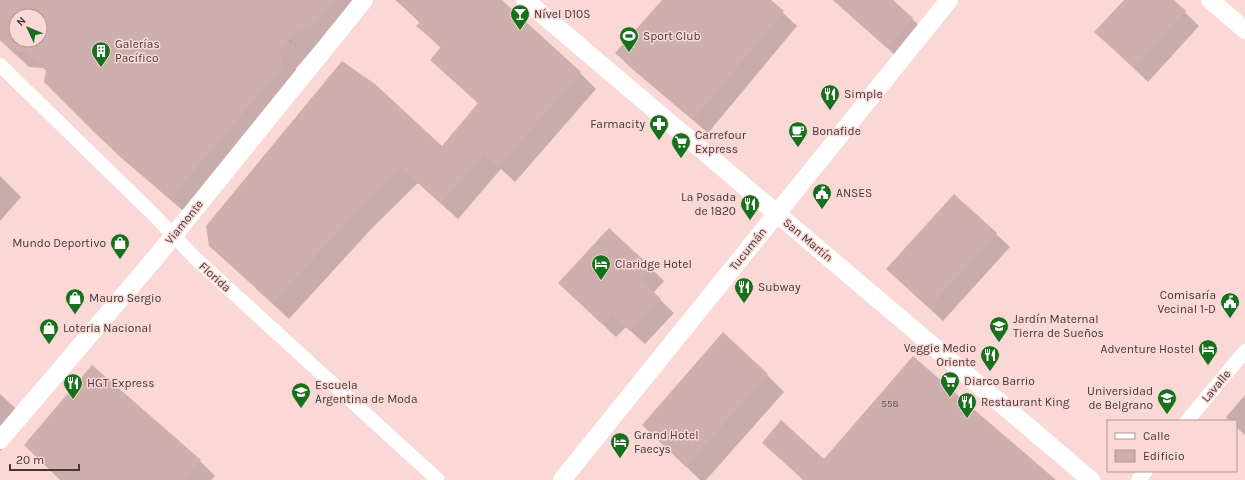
<svg xmlns="http://www.w3.org/2000/svg" width="1245" height="480" viewBox="0 0 1245 480" font-family="Karla,sans-serif">
<rect width="100%" height="100%" fill="#f9d8d6"/>
<g fill="#0003" fill-rule="evenodd">
<path d="M 0,0 L 366,0 L 326,46 L 313,49 L 296,68 L 298,84 L 188,215 L 117,154 L 45,81 L 47,71 L 43,68 L 29,67 L 0,40 ZM 16,16 L 40,16 L 40,40 L 16,40 Z"/>
<path d="M 396,0 L 499,0 L 580,73 L 596,89 L 515,182 L 501,169 L 458,219 L 418,183 L 373,227 L 289,319 L 210,246 L 442,147 L 479,104 L 432,60 L 441,48 L 418,26 L 420,23 Z"/>
<path d="M 663,0 L 769,0 L 797,26 L 708,133 L 630,67 L 616,53 Z"/>
<path d="M 833,0 L 892,0 L 926,32 L 902,61 Z"/>
<path d="M 1125,0 L 1172,0 L 1199,26 L 1148,82 L 1096,32 Z"/>
<path d="M 0,176 L 21,197 L 0,221 Z"/>
<path d="M 954,196 L 1010,247 L 943,321 L 902,283 Z"/>
<path d="M 650,267 L 664,281 L 653,293 L 674,313 L 645,344 L 626,327 L 616,337 L 559,283 Z"/>
<path d="M 767,375 L 784,392 L 706,480 L 700,480 L 660,441 Z"/>
<path d="M 0,394 L 27,419 L 0,451 Z"/>
<path d="M 1245,395 L 1245,435 L 1236,427 L 1236,421 L 1230,421 L 1226,417 Z"/>
<path d="M 764,443 L 824,460 L 1054,480 L 803,480 Z"/>
<path d="M 200,461 L 215,476 L 211,480 L 61,480 Z"/>
</g>
<g fill="#ceafad" fill-rule="evenodd">
<path d="M 0,0 L 335,0 L 309,29 L 296,32 L 280,51 L 282,67 L 170,199 L 99,137 L 44,82 L 46,70 L 35,60 L 25,51 L 12,51 L 0,40 ZM 16,16 L 40,16 L 40,40 L 16,40 Z"/>
<path d="M 395,0 L 502,0 L 581,72 L 499,167 L 484,154 L 441,204 L 401,167 L 357,211 L 273,303 L 209,246 L 206,226 L 342,61 L 375,84 L 442,146 L 478,103 L 430,60 L 441,47 L 416,26 L 421,21 Z"/>
<path d="M 662,0 L 771,0 L 784,11 L 693,120 L 615,53 Z"/>
<path d="M 833,0 L 893,0 L 913,18 L 887,48 Z"/>
<path d="M 1124,0 L 1174,0 L 1186,11 L 1134,68 L 1094,32 Z"/>
<path d="M 954,194 L 997,233 L 929,308 L 886,269 Z"/>
<path d="M 609,228 L 651,267 L 640,279 L 661,299 L 630,331 L 612,314 L 602,324 L 558,283 Z"/>
<path d="M 723,332 L 768,374 L 686,467 L 642,425 Z"/>
<path d="M 913,356 L 977,412 L 1056,480 L 804,480 L 762,443 L 781,420 L 824,459 Z"/>
<path d="M 92,365 L 201,460 L 183,480 L 60,480 L 24,445 Z"/>
</g>
<g fill="none" stroke-linecap="round" stroke-linejoin="round">
<path stroke="#bea4a2" stroke-width="2.5" stroke-dasharray="4 2" stroke-linecap="butt" d="M 289,40 L 298,47"/>
<g stroke="#fff" stroke-width="14">
<path d="M 0,65 L 156,217 L 195,258 L 438,480"/>
<path d="M 1187,421 L 1245,351"/>
<path d="M 1138,480 L 1146,471"/>
</g>
<g stroke="#fff" stroke-width="18">
<path d="M 525,0 L 1091,480"/>
<path d="M 1210,0 L 1245,30"/>
<path d="M 0,440 L 157,256 L 364,0"/>
<path d="M 562,480 L 949,0"/>
</g>
</g>
<defs>
<symbol id="bar-pin" viewBox="-11 -11 22 30"><path d="M0 17L-7.5 6A9.5 9.5 0 1 1 7.5 6Z" fill="#17701c" stroke="#f9d8d6"/><path d="M-6-5H6L.8 .8V4.5H3.5V6h-7V4.5H-.8V.8Z" fill="#fff"/></symbol>
<symbol id="stadium-pin" viewBox="-11 -11 22 30"><path d="M0 17L-7.5 6A9.5 9.5 0 1 1 7.5 6Z" fill="#17701c" stroke="#f9d8d6"/><path d="M0-5a6.5 5 0 1 0 0 10a6.5 5 0 1 0 0-10ZM-3.5-1.8h7v3.6h-7Z" fill="#fff"/></symbol>
<symbol id="building-pin" viewBox="-11 -11 22 30"><path d="M0 17L-7.5 6A9.5 9.5 0 1 1 7.5 6Z" fill="#17701c" stroke="#f9d8d6"/><path d="M-4-6H4V6H1V3H-1V6H-4ZM-2.5-4.3h1.7v1.8h-1.7ZM.8-4.3h1.7v1.8H.8ZM-2.5-1h1.7V.8h-1.7ZM.8-1h1.7V.8H.8Z" fill="#fff"/></symbol>
<symbol id="restaurant-pin" viewBox="-11 -11 22 30"><path d="M0 17L-7.5 6A9.5 9.5 0 1 1 7.5 6Z" fill="#17701c" stroke="#f9d8d6"/><path d="M-5-6h1v4h1v-4h1v4h1v-4h1v5L-1.5 .5V6h-2V.5L-5-1ZM5-6V6H3V1.5H1.5Q1.5-4 5-6Z" fill="#fff"/></symbol>
<symbol id="pharmacy-pin" viewBox="-11 -11 22 30"><path d="M0 17L-7.5 6A9.5 9.5 0 1 1 7.5 6Z" fill="#17701c" stroke="#f9d8d6"/><path d="M-2-6h4v4h4v4h-4v4h-4v-4h-4v-4h4Z" fill="#fff"/></symbol>
<symbol id="cafe-pin" viewBox="-11 -11 22 30"><path d="M0 17L-7.5 6A9.5 9.5 0 1 1 7.5 6Z" fill="#17701c" stroke="#f9d8d6"/><path d="M-5.5-4.5H6V0H3Q3 3.5 0 3.5H-2.5Q-5.5 3.5-5.5 0ZM3-3.2v2h1.7v-2ZM-6 4.5H4V6H-6Z" fill="#fff"/></symbol>
<symbol id="supermarket-pin" viewBox="-11 -11 22 30"><path d="M0 17L-7.5 6A9.5 9.5 0 1 1 7.5 6Z" fill="#17701c" stroke="#f9d8d6"/><path d="M-6-5.5h2.5l.6 2H6L4.5 2H-2.5L-4.4-4H-6ZM-1.5 3.2a1.3 1.3 0 1 0 .1 0ZM3 3.2a1.3 1.3 0 1 0 .1 0Z" fill="#fff"/></symbol>
<symbol id="civic-pin" viewBox="-11 -11 22 30"><path d="M0 17L-7.5 6A9.5 9.5 0 1 1 7.5 6Z" fill="#17701c" stroke="#f9d8d6"/><path d="M-.6-6.5H3V-4.5H.6V-3L4-1V1h2V6H-6V1h2V-1L-.6-3ZM-1.2 2.5V6h2.4V2.5Z" fill="#fff"/></symbol>
<symbol id="shop-pin" viewBox="-11 -11 22 30"><path d="M0 17L-7.5 6A9.5 9.5 0 1 1 7.5 6Z" fill="#17701c" stroke="#f9d8d6"/><path d="M-5-2.5h2.3a2.7 3.5 0 0 1 5.4 0H5L5.5 6h-11ZM-1.5-2.5h3a1.5 2.3 0 0 0-3 0Z" fill="#fff"/></symbol>
<symbol id="hotel-pin" viewBox="-11 -11 22 30"><path d="M0 17L-7.5 6A9.5 9.5 0 1 1 7.5 6Z" fill="#17701c" stroke="#f9d8d6"/><path d="M-6-4.5h1.5V1H6V5H4.5V3h-9V5H-6ZM-4 0a1.8 1.8 0 1 1 3.6 0ZM.5 0V-2.5h3Q6-2.5 6 0Z" fill="#fff"/></symbol>
<symbol id="school-pin" viewBox="-11 -11 22 30"><path d="M0 17L-7.5 6A9.5 9.5 0 1 1 7.5 6Z" fill="#17701c" stroke="#f9d8d6"/><path d="M0-5L7-2L0 1L-7-2ZM-4 1L0 2.5L4 1V4Q0 6-4 4Z" fill="#fff"/></symbol>
<symbol id="university-pin" viewBox="-11 -11 22 30"><path d="M0 17L-7.5 6A9.5 9.5 0 1 1 7.5 6Z" fill="#17701c" stroke="#f9d8d6"/><path d="M0-5L7-2L0 1L-7-2ZM-4 1L0 2.5L4 1V4Q0 6-4 4Z" fill="#fff"/></symbol>
</defs>
<g fill-rule="evenodd">
<use href="#bar-pin" x="509" y="3" width="22" height="30"/>
<use href="#stadium-pin" x="618" y="25" width="22" height="30"/>
<use href="#building-pin" x="90" y="40" width="22" height="30"/>
<use href="#restaurant-pin" x="819" y="83" width="22" height="30"/>
<use href="#pharmacy-pin" x="648" y="113" width="22" height="30"/>
<use href="#cafe-pin" x="787" y="120" width="22" height="30"/>
<use href="#supermarket-pin" x="670" y="131" width="22" height="30"/>
<use href="#civic-pin" x="811" y="182" width="22" height="30"/>
<use href="#restaurant-pin" x="739" y="193" width="22" height="30"/>
<use href="#shop-pin" x="109" y="232" width="22" height="30"/>
<use href="#hotel-pin" x="590" y="253" width="22" height="30"/>
<use href="#restaurant-pin" x="733" y="276" width="22" height="30"/>
<use href="#shop-pin" x="64" y="287" width="22" height="30"/>
<use href="#civic-pin" x="1219" y="291" width="22" height="30"/>
<use href="#school-pin" x="988" y="315" width="22" height="30"/>
<use href="#shop-pin" x="38" y="317" width="22" height="30"/>
<use href="#hotel-pin" x="1197" y="338" width="22" height="30"/>
<use href="#restaurant-pin" x="979" y="344" width="22" height="30"/>
<use href="#supermarket-pin" x="939" y="370" width="22" height="30"/>
<use href="#restaurant-pin" x="62" y="372" width="22" height="30"/>
<use href="#university-pin" x="290" y="381" width="22" height="30"/>
<use href="#university-pin" x="1156" y="387" width="22" height="30"/>
<use href="#restaurant-pin" x="956" y="391" width="22" height="30"/>
<use href="#hotel-pin" x="609" y="431" width="22" height="30"/>
</g>
<g text-anchor="middle" dominant-baseline="central" stroke-width="3" stroke-linejoin="round" paint-order="stroke">
<g font-size="10" fill="#675654">
<text x="890" y="404">558</text>
</g>
<g font-size="12" fill="#453837" stroke="#f9d8d6" text-anchor="start">
<text x="534" y="14">Nível D10S</text>
<text x="643" y="36">Sport Club</text>
<text x="115" y="44">Galerías<tspan x="115" dy="14">Pacífico</tspan></text>
<text x="844" y="94">Simple</text>
<text x="645" y="124" text-anchor="end">Farmacity</text>
<text x="812" y="131">Bonafide</text>
<text x="695" y="135">Carrefour<tspan x="695" dy="14">Express</tspan></text>
<text x="836" y="193">ANSES</text>
<text x="736" y="197" text-anchor="end">La Posada<tspan x="736" dy="14">de 1820</tspan></text>
<text x="106" y="243" text-anchor="end">Mundo Deportivo</text>
<text x="615" y="264">Claridge Hotel</text>
<text x="758" y="287">Subway</text>
<text x="1216" y="295" text-anchor="end">Comisaría<tspan x="1216" dy="14">Vecinal 1-D</tspan></text>
<text x="89" y="298">Mauro Sergio</text>
<text x="1013" y="319">Jardín Maternal<tspan x="1013" dy="14">Tierra de Sueños</tspan></text>
<text x="63" y="328">Loteria Nacional</text>
<text x="976" y="348" text-anchor="end">Veggie Medio<tspan x="976" dy="14">Oriente</tspan></text>
<text x="1194" y="349" text-anchor="end">Adventure Hostel</text>
<text x="964" y="381">Diarco Barrio</text>
<text x="87" y="383">HGT Express</text>
<text x="315" y="385">Escuela<tspan x="315" dy="14">Argentina de Moda</tspan></text>
<text x="1153" y="391" text-anchor="end">Universidad<tspan x="1153" dy="14">de Belgrano</tspan></text>
<text x="981" y="402">Restaurant King</text>
<text x="634" y="435">Grand Hotel<tspan x="634" dy="14">Faecys</tspan></text>
</g>
<g font-size="12" fill="#453837" stroke="#f9d8d6">
<text transform="translate(184 222) rotate(-51)">Viamonte</text>
<text transform="translate(808 240) rotate(40)">San Martín</text>
<text transform="translate(748 249) rotate(-51)">Tucumán</text>
<text transform="translate(215 277) rotate(42)">Florida</text>
<text transform="translate(1216 386) rotate(-50)">Lavalle</text>
</g>
</g>
<rect x="1107" y="420" width="130" height="52" fill="#f9d8d6" stroke="#b19896"/>
<rect x="1115" y="433" width="20" height="6" fill="#ffffff" stroke="#b19896"/>
<text x="1143" y="440" font-size="12" fill="#453837">Calle</text>
<rect x="1115" y="450" width="20" height="12" fill="#ceafad" stroke="#b19896"/>
<text x="1143" y="460" font-size="12" fill="#453837">Edificio</text>
<g transform="translate(28 28) rotate(314)"><circle r="19" fill="#f9d8d6" stroke="#b19896"/>
<path d="M0-3L7 15L0 10L-7 15Z" fill="#17701c"/>
<text y="-6" font-size="11" font-weight="bold" text-anchor="middle" fill="#453837">N</text>
</g>
<path d="M10 464v6h69v-6" fill="none" stroke="#453837" stroke-width="2"/>
<text x="16" y="464" font-size="12" fill="#453837" stroke="#f9d8d6" stroke-width="3" paint-order="stroke">20 m</text>
</svg>
